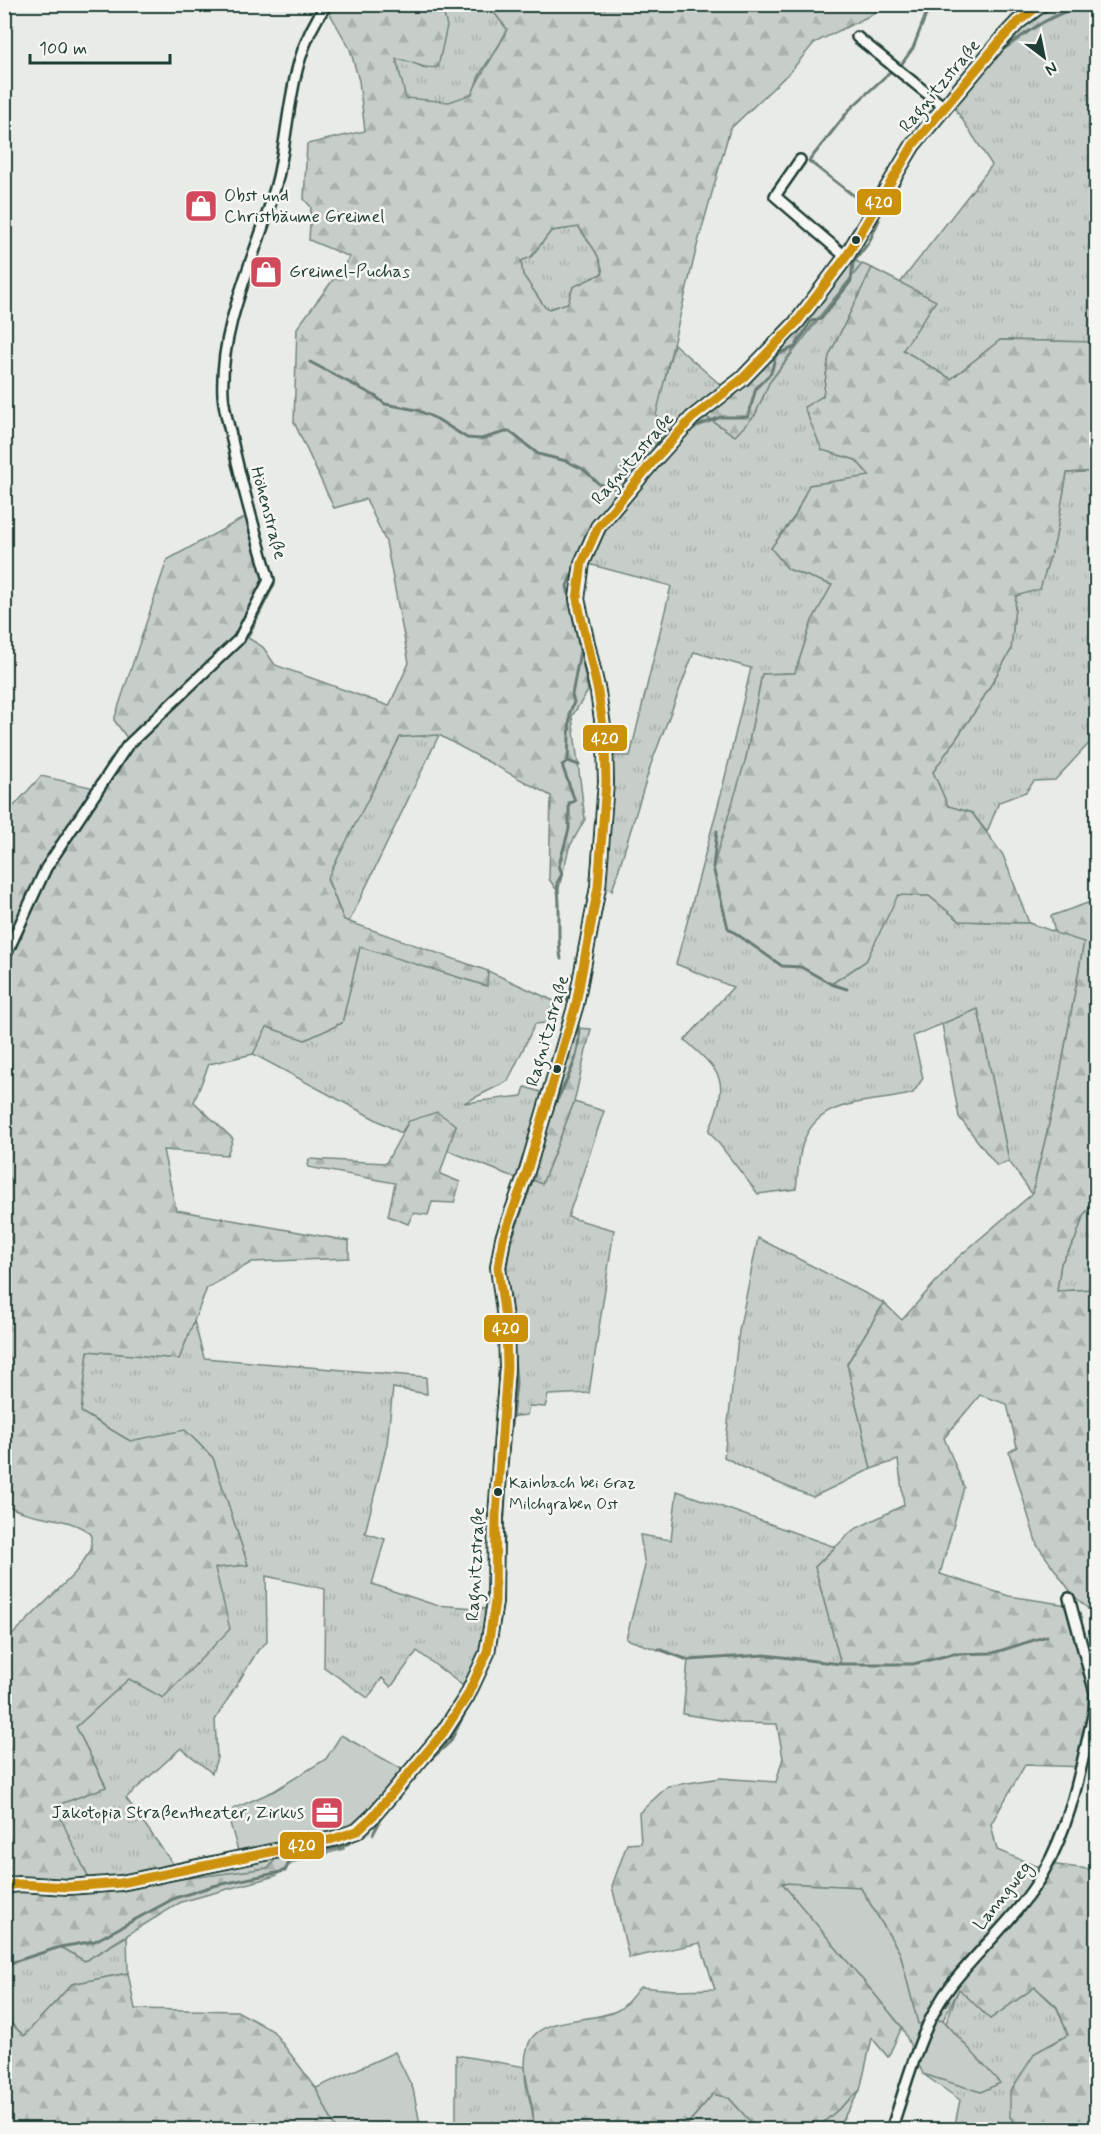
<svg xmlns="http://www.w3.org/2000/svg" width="1101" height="2134" viewBox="0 0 1101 2134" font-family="Mynerve,sans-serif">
<defs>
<pattern id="grass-tufts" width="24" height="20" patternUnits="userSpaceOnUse" patternTransform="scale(1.5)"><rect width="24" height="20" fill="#c7cec9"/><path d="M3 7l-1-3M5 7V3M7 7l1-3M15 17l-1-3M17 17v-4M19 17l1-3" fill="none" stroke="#aab2ad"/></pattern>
<pattern id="forest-firs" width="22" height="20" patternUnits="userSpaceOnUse" patternTransform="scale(1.5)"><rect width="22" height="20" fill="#c7cec9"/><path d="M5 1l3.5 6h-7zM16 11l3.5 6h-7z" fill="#aab2ad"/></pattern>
</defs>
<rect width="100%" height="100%" fill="#e9ebe7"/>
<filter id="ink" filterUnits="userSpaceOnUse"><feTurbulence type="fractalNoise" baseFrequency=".0167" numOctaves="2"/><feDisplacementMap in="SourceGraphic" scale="12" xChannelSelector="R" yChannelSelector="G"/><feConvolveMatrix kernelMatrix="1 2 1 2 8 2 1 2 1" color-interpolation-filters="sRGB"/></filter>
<g filter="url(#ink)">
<g fill="url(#grass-tufts)" stroke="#73867e" stroke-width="1.5">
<path d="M 449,5 L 488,5 L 507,29 C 501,46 489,58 480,74 C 476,80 476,90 471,95 C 455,108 424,99 405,99 L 396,58 L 410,60 L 426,69 C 438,51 450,37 444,15 Z"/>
<path d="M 1051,5 L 1096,5 L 1096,342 L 1000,340 L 951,379 L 903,350 L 900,283 L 992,165 L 956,110 L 948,90 L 996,36 Z"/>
<path d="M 579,227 C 591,247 598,249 603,274 L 573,287 L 568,303 L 549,309 L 544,306 L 523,275 L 521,261 L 531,257 L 551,231 Z"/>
<path d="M 862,264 L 872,268 L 829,356 L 823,396 L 822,450 L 856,460 L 870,476 L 809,485 L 795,516 L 771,548 L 788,569 L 832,585 L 812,621 L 795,673 L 762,674 L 746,758 L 782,966 L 801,967 L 831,984 L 866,961 L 897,895 L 929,896 L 960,921 L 1029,923 L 1084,942 L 1057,1091 L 1032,1194 L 1009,1161 L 978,1009 L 913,1036 L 923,1078 L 913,1093 C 874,1105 819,1095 803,1143 C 798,1157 798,1175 796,1189 L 758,1194 L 709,1131 C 729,1080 725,1076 685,1040 L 733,987 L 676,964 L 721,794 L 751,668 L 694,652 L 651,764 L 612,891 L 591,874 L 601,756 L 630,756 L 671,586 L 577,561 L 655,415 L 674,344 L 755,415 L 769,383 Z"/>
<path d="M 1096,471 L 1096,736 L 1055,780 L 1034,781 L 1026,792 L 999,802 L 987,832 L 972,813 L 948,806 L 933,772 L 978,707 L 1011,650 L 1016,595 L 1055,541 L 1067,473 Z"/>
<path d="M 439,735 L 349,922 L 344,920 L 327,878 L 400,737 Z"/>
<path d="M 360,946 L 486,986 L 488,971 L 554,1001 L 546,1023 L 535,1024 L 508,1081 L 464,1103 L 522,1096 L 525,1087 L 553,1096 L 542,1184 L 574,1102 L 604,1111 L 568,1217 L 614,1230 L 589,1393 L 548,1395 L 545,1407 L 529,1406 L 527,1415 L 497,1418 L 501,1330 L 491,1268 L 518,1179 L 447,1150 L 456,1125 L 409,1121 L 401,1133 L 253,1054 L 266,1026 L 305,1040 L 342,1023 Z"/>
<path d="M 1096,1202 L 1096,1289 L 1057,1291 L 1061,1263 L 1075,1240 L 1084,1214 Z"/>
<path d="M 758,1238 L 884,1303 L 847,1364 L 871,1469 L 813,1497 L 758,1475 L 724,1457 L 739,1331 Z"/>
<path d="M 194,1321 L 204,1358 L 426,1377 L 427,1394 L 393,1388 L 387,1444 L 365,1533 L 385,1539 L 372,1584 L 435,1605 L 489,1609 L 481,1649 L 466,1688 L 417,1651 L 391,1687 L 382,1678 L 368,1698 L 324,1667 L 325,1589 L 266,1576 L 267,1642 L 258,1650 L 215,1720 L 217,1758 L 212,1773 L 181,1748 L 126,1798 L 173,1864 L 238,1851 L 254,1855 L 278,1855 L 269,1868 L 95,1891 L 54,1806 L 106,1786 L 76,1727 L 129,1678 L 215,1567 L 248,1565 L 213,1458 L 186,1431 L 130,1441 L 81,1412 L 88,1351 L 179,1359 Z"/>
<path d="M 677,1491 L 835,1547 L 815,1567 L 841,1664 L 765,1655 L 688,1660 L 626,1639 L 645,1566 L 640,1535 L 671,1540 Z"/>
<path d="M 127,1936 L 128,1973 L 72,1984 L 24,2036 L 5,2017 L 4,1965 L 60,1947 L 85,1961 Z"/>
<path d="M 1035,1987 L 1057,2008 L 1068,2035 L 1035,2053 L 1010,2117 L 1021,2129 L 954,2129 L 960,2100 L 923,2074 L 981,2092 L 999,2083 L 946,2023 L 959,1988 L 990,2019 Z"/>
<path d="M 456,2055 L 526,2067 C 522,2088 536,2108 533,2129 L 456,2129 Z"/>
<path d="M 860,2090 L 837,2129 L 816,2129 Z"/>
<path d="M 713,2094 L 729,2098 L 757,2129 L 683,2130 Z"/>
</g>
<g fill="url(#forest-firs)" stroke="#73867e" stroke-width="1.5" fill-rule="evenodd">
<path d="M 325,5 L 449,5 L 444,15 L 447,26 L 438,67 C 422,70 412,60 396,59 L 406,98 L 449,102 L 472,94 C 481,70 498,53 507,29 L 488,5 L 883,5 L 873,14 L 814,43 L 790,72 L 730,129 L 697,246 L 656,415 L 669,434 L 594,522 L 567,586 L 588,691 L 572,716 L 585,819 L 569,848 L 558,892 L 549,879 L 551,796 L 439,735 L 400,737 L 327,879 L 344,920 L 488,971 L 487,986 L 360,947 L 342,1023 L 305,1040 L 267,1027 L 253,1054 L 209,1064 L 194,1102 L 233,1139 L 227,1155 L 163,1150 L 176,1210 L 349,1241 L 349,1258 L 252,1262 L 207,1288 L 179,1359 L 88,1351 L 81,1412 L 130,1441 L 185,1430 L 213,1458 L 248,1565 L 215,1568 L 230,1629 L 163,1698 L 129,1679 L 76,1727 L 106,1787 L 55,1806 L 94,1890 L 269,1868 L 278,1855 L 343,1843 L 344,1849 L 294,1862 L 275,1876 L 181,1902 L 85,1961 L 60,1947 L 5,1965 L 5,1642 L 75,1573 L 91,1550 L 91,1534 C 66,1514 32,1521 5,1504 L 4,817 L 41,776 L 99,789 L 119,771 L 133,746 L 114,720 L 167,560 L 254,512 L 275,584 L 248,638 L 263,647 L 275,665 L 389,706 L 409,663 L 386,542 L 366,499 L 334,508 L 294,422 L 297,328 L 350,257 L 309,240 L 311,207 L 304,199 L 307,144 L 365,131 L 359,81 L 350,49 ZM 579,227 C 591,247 598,249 603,273 L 573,287 L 568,303 L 549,309 L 544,306 L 523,275 L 521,261 L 531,257 L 551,231 Z"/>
<path d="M 842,254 L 862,264 L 801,339 L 769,383 L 755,415 L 735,436 L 694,409 C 754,366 799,313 842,254 Z"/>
<path d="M 872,268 L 936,301 L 903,350 L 951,379 L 1000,340 L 1096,342 L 1096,471 L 1067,473 L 1055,541 L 1040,589 L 1016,596 L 1011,650 L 978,707 L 933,772 L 948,806 L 972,813 L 1003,855 L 1029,923 L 960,921 L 929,896 L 898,895 L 866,961 L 831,984 L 801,967 L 782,966 L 728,928 L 713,867 L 746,758 L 762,674 L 795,673 L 812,621 L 832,585 L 788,569 L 771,548 L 795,516 L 809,485 L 870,476 L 856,460 L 822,450 L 804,407 L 823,396 L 829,356 Z"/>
<path d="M 1096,900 L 1096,1202 L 1084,1214 L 1075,1240 L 1061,1263 L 1057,1291 L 1096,1289 L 1096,1616 L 1073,1595 L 1037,1545 L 1009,1452 L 1017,1447 L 1007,1404 L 980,1395 L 944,1438 L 964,1487 L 940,1574 L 1009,1596 L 1067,1605 L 1096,1707 L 1096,1737 L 1087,1767 L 1025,1765 L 991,1824 L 997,1850 L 1036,1866 L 1049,1864 L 1096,1870 L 1096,2129 L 1021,2129 L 1010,2117 L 1010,2092 L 1035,2053 L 1068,2035 L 1057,2007 L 1035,1987 L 990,2019 L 959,1989 L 943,2020 L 918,2024 L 900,1953 L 860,1887 L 783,1883 L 902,2027 L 888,2057 L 872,2038 L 860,2090 L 816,2129 L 757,2129 L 729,2098 L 713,2094 L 683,2129 L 533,2129 C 537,2100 517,2075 529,2043 C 540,2015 596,2023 618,2010 C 626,2006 634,1994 640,1987 L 675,1990 L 715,1989 L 700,1943 L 629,1958 L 612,1886 L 627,1844 L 641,1843 L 639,1813 L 668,1786 L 721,1778 L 776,1782 L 783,1758 L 777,1724 L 739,1723 L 683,1714 L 688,1660 L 765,1655 L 841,1664 L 815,1567 L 853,1530 L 904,1505 L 898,1460 L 871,1469 L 847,1364 L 884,1303 L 902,1320 L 955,1260 L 1032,1194 L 1057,1091 L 1084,942 L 1055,933 L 1051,916 Z"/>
<path d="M 978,1009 L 1009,1161 L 997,1166 L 959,1117 L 942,1024 Z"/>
<path d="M 576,1028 L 591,1029 L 574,1102 L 542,1184 L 528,1178 Z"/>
<path d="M 437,1112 L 456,1125 L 440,1174 L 460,1182 L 454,1203 L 432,1202 L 428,1215 L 413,1213 L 408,1224 L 388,1216 L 395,1183 L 308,1167 L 309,1159 L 386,1163 L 409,1121 Z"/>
<path d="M 128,1973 L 135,2009 L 237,2011 L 273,2031 L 316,2088 L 336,2129 L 5,2129 L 4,2017 L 24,2036 L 72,1984 Z"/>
</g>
<g fill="#c7cec9" stroke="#73867e" stroke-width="1.5">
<path d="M 341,1735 L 414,1776 L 357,1831 L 254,1855 L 238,1851 L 230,1823 L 233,1809 L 274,1791 L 326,1759 Z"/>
<path d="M 782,1883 L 860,1887 L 900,1953 L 918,2024 L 943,2020 L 1000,2083 L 981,2092 L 923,2074 L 902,2027 Z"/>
<path d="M 395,2052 L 413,2089 L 421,2129 L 336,2129 L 316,2088 Z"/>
</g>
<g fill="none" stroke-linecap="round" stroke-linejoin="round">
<g stroke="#687c75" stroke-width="3">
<path d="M 998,53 C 1032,29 1046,17 1086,4"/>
<path d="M 901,65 L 913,48 L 930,4"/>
<path d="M 867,206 L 809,161 L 850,109 L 890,72"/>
<path d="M 310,362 L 375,396 L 385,404 L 417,410 L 437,419 L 467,438 L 481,439 L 509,431 L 538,454 L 566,461 L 583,469 L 599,484 L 621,490"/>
<path d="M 689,429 L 721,417 L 748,417 L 756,388 L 771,373 L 776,355 L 795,347 L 811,321 L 821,319 L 851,281 L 853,263 L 869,242 L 879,220 L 877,218"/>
<path d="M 647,458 L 655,448 L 664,429 L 673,431"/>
<path d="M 597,518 L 606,507"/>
<path d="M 568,761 L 579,765"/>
<path d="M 717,831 L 713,867 L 728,928 L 782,966 L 801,967 L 831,984 L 847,989"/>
<path d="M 561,959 C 556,934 562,908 557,883 L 562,874 L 559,865 L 569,829 L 569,803 L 575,801 L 562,765 L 568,761 L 570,712 L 574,702 L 572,695 L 580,651 L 567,586 L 576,565"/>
<path d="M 565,994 L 570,1007"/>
<path d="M 550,1115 C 563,1085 586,1053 577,1020"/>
<path d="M 505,1273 L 510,1243 L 533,1178 L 549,1121"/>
<path d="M 507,1286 L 511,1312"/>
<path d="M 507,1457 L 516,1384 L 513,1342"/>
<path d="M 504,1517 L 506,1472"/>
<path d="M 502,1589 L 504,1534"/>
<path d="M 659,1649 L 688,1660 L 765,1655 L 841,1664 L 913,1664 L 953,1654 L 993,1653 L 1047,1636"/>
<path d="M 494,1651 L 501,1610"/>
<path d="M 425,1765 L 450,1742 L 470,1703"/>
<path d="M 373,1834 L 379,1823"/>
<path d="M 4,1965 L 60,1947 L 95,1941 L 175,1898 L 213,1886 L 285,1871 L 291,1858 L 342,1847 L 363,1835"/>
</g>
<defs>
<g id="street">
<path d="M 857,37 L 944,107"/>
<path d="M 800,160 L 775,196 L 846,257"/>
<path d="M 4,959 L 46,868 L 127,746 L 239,639 L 269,580 C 256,534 242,487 232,440 C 229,426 224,410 223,395 C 219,320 261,248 278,177 C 291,118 289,54 327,4"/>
<path d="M 891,2130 C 908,2081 920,2025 952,1984 C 982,1946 1021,1913 1044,1871 C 1072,1822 1081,1765 1094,1711 L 1095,1693 L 1069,1598"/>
</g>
<path id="secondary" d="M 4,1886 L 19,1884 L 68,1887 L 121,1883 L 333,1839 L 357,1831 L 373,1816 L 443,1733 L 467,1696 L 487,1653 L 495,1602 L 496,1515 L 507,1367 L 506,1326 L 498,1267 L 503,1238 L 527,1171 L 576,1004 L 598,887 L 606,782 L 605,740 L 598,692 L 577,599 L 582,563 L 598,527 L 655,459 L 692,418 L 742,379 L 796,323 L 846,257 L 913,145 L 1001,40 L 1018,22 L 1042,4"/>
</defs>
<use href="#street" stroke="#1f3d34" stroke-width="14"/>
<use href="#secondary" stroke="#1f3d34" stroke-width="18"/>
<use href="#street" stroke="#f6f6f2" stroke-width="9"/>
<use href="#secondary" stroke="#f6f6f2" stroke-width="14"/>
<defs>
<path id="bus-1" d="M 4,1886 L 19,1884 L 68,1887 L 121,1883 L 333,1839 L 357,1831 L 373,1816 L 443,1733 L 467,1696 L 487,1653 L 495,1602 L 496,1515 L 507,1367 L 506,1326 L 498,1267 L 503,1238 L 527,1171 L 576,1004 L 598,887 L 606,782 L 605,740 L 598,692 L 577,599 L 582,563 L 598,527 L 655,459 L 692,418 L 742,379 L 796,323 L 846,257 L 913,145 L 1001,40 L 1018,22 L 1041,4"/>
</defs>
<use href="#bus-1" stroke="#f6f6f2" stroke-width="14"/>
<use href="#bus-1" stroke="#cc910a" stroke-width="9"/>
</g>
</g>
<defs>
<symbol id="shop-square" viewBox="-11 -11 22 22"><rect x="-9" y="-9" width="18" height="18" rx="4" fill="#d1495b" stroke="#f6f6f2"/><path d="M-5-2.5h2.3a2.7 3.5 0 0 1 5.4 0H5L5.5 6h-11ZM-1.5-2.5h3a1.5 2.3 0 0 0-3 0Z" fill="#fff"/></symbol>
<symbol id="office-square" viewBox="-11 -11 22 22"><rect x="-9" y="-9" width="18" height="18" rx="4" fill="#d1495b" stroke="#f6f6f2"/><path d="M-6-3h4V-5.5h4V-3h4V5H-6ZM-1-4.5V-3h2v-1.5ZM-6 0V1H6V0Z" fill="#fff"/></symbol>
</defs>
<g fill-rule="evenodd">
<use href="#shop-square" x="182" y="187" width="38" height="38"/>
<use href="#shop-square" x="247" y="253" width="38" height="38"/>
<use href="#office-square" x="308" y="1794" width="38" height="38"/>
</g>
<g fill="#1f3d34" stroke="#f6f6f2" stroke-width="2">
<circle cx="856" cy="240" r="5"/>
<circle cx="557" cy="1069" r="5"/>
<circle cx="498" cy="1492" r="5"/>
</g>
<g text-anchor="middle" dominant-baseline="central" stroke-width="5" stroke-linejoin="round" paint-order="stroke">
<g font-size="16" fill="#1f3d34" stroke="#f6f6f2" text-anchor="start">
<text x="509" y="1483">Kainbach bei Graz<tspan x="509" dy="21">Milchgraben Ost</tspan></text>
</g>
<g font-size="18" fill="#1f3d34" stroke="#f6f6f2">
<text transform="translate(940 86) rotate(-50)">Ragnitzstraße</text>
<text transform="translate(633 459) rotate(-49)">Ragnitzstraße</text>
<text transform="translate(268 513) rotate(75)">Höhenstraße</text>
<text transform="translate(548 1031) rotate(-74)">Ragnitzstraße</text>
<text transform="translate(476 1564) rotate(-87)">Ragnitzstraße</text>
<text transform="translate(1003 1896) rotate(-52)">Lanngweg</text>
</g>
<g font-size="18" fill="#1f3d34" stroke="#f6f6f2" text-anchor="start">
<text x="224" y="196">Obst und<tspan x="224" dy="21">Christbäume Greimel</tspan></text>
<text x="289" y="272">Greimel-Puchas</text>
<text x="304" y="1813" text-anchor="end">Jakotopia Straßentheater, Zirkus</text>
</g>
</g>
<g stroke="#f6f6f2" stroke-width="2">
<rect x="856" y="188" width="46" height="28" rx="6" fill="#cc910a"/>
<rect x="582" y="724" width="46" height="28" rx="6" fill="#cc910a"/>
<rect x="483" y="1314" width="46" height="29" rx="6" fill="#cc910a"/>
<rect x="279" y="1831" width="46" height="29" rx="6" fill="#cc910a"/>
</g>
<g font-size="16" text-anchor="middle" font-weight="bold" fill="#fff">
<text x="879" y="208">420</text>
<text x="605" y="744">420</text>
<text x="506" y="1334">420</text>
<text x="302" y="1851">420</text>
</g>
<rect width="1101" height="2134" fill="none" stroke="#f6f6f2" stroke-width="24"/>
<rect x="12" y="12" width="1077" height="2110" fill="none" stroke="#1f3d34" stroke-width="2" filter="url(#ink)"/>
<g transform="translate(1044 57) rotate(148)" stroke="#f6f6f2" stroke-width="4.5" paint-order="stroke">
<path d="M0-4.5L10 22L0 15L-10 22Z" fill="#1f3d34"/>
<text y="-9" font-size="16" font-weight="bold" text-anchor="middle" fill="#1f3d34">N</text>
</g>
<path d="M30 54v9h140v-9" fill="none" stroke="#1f3d34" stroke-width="3"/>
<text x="39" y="54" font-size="18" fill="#1f3d34" stroke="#f6f6f2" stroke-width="4.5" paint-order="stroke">100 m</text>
</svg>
